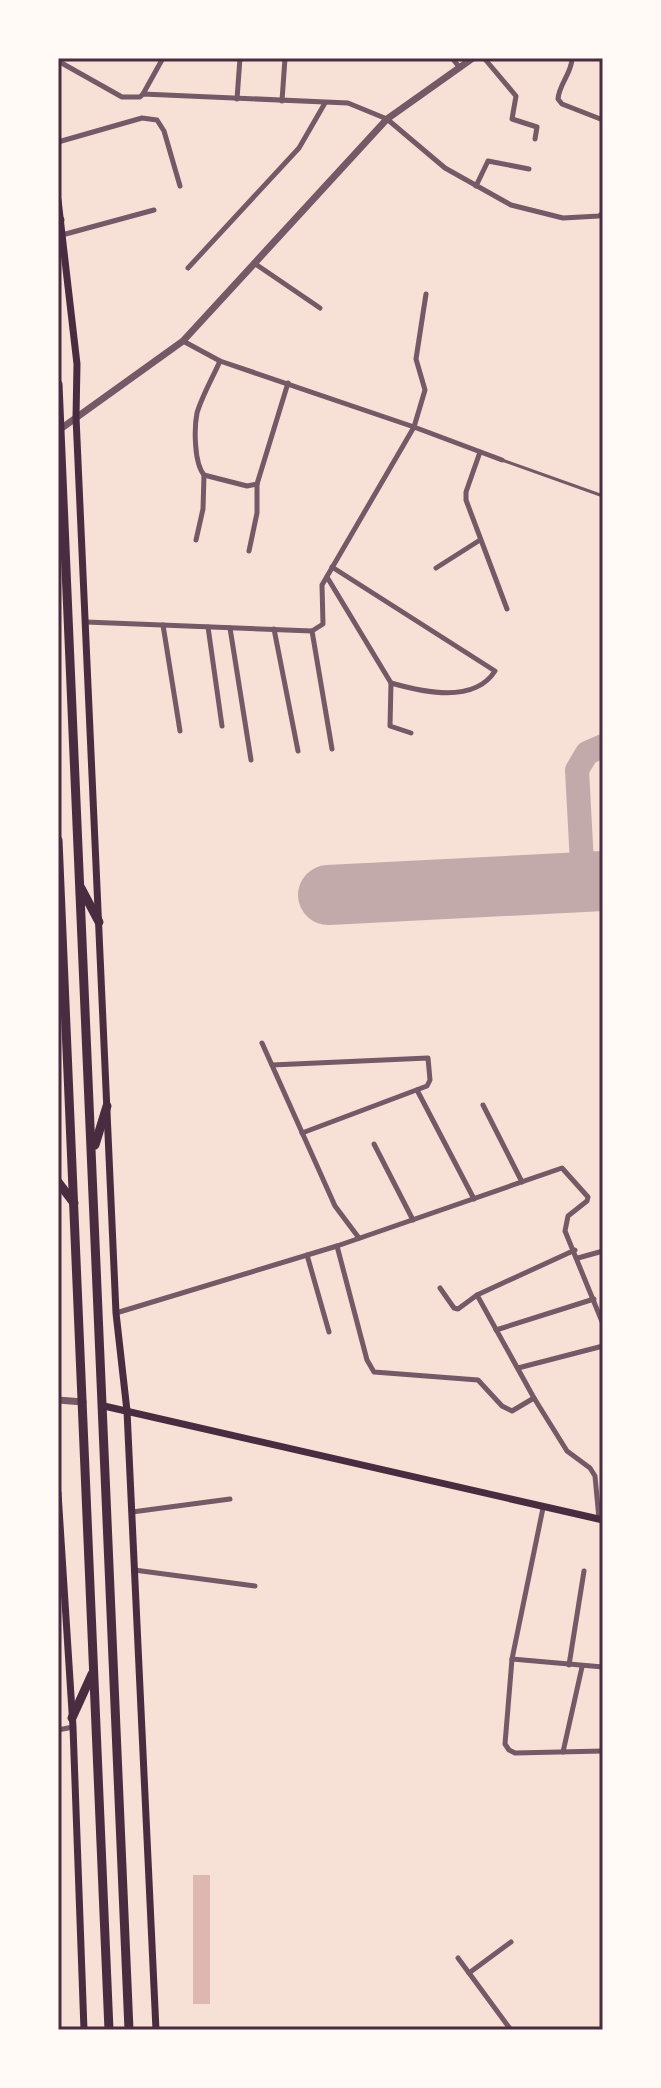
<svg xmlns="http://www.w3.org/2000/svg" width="661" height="2088" viewBox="0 0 661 2088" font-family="'Roboto Condensed',sans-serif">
<rect width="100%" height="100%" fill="#f7e1d7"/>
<rect fill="#dcb8b0" x="193" y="1875" width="17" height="129"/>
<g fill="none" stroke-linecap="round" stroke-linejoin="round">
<path stroke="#c3aaaa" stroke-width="24" d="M 583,882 L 577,770 L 587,753 L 603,746"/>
<path stroke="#c3aaaa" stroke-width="60" d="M 328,895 L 603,881"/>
<path stroke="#755966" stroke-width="3" d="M 502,460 L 603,496"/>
<g stroke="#755966" stroke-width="5">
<path d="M 452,58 L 460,68"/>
<path d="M 484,58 L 516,96 L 512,119 L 537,127 L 535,139"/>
<path d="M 572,58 C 572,73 559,84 558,99 L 562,104 L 603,120"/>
<path d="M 58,61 L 122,97 L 140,97 L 143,94 L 348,103 L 387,119 L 445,168 L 511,205 L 563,218 L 599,216 L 603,213"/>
<path d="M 143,94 L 163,58"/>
<path d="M 237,99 L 240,58"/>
<path d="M 282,101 L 285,58"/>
<path d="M 58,142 L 142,118 L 157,120 L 164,131 L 180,186"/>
<path d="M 476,186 L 488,161 L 529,169"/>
<path d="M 62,235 L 154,210"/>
<path d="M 254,263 L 320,308"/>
<path d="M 188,268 L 299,148 L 325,103"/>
<path d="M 183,341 L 220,361 L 414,427 L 502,460"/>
<path d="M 480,452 L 466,492 L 466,500 L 507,609"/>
<path d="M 204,475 L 247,486 L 257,484 L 288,383"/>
<path d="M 196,540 L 203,509 L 204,475 C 194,463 194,428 197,413 C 202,396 213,377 220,361"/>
<path d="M 249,551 L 257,513 L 257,484"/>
<path d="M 332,567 L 495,671 C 474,704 423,692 391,683"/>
<path d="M 436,568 L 480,540"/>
<path d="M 327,577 L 391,683 L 390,726 L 411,733"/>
<path d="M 86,622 L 312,631 L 323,624 L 322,585 L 414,427 L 425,390 L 416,359 L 426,294"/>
<path d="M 163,625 L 180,731"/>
<path d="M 208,627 L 222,726"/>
<path d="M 230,628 L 251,760"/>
<path d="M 274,629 L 298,751"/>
<path d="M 312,631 L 332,749"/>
<path d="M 262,1043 L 335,1206 L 359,1238"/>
<path d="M 272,1065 L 428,1058 L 430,1080 L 427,1086 L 302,1133"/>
<path d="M 417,1090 L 474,1199"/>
<path d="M 483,1105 L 522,1182"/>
<path d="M 374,1144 L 413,1220"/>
<path d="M 337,1246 L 367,1360 L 374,1372 L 478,1380 L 502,1406 L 512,1411 L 534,1398"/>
<path d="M 307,1255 L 329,1332"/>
<path d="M 578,1258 L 603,1251"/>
<path d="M 440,1288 L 454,1308 L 458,1309 L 477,1295 L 575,1250"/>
<path d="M 477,1295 L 534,1398 L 567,1451 L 590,1468 L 595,1476 L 599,1519"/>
<path d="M 116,1313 L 337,1246 L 562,1168 L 588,1197 L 587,1201 L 568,1216 L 565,1231 L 603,1324"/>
<path d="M 496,1330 L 594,1299"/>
<path d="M 518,1368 L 603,1346"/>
<path d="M 543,1508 L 512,1659 L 505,1744 L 509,1750 L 515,1753 L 603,1751"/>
<path d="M 132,1512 L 230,1499"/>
<path d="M 134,1570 L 255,1586"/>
<path d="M 512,1659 L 603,1667"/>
<path d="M 569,1665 L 584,1571"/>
<path d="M 58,1730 L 73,1727"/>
<path d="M 563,1752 L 582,1667"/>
<path d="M 458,1958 L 511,2030"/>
<path d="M 469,1973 L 511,1942"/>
</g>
<g stroke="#755966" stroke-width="7">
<path d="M 59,430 L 183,341 L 387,119 L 473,58"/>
<path d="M 58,1400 L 83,1402"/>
</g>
<g stroke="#4a2c40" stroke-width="7">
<path d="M 58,200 L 77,364 L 76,417 L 116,1313 L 127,1411 L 156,2030"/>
<path d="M 104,1406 L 603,1520"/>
<path d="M 58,1493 L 73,1727 L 84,2030"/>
</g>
<g stroke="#4a2c40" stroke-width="9">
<path d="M 58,226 L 60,220"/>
<path d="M 58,384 L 129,2030"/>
<path d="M 58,840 L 109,2030"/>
<path d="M 81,888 L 99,922"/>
<path d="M 95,1145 L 107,1106"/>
<path d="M 58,1182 L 74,1203"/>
<path d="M 72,1718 L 92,1674"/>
</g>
</g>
<rect width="661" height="2088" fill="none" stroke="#fffaf5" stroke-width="120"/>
<rect x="60" y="60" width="541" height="1968" fill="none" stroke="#4a2c40" stroke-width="3"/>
</svg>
